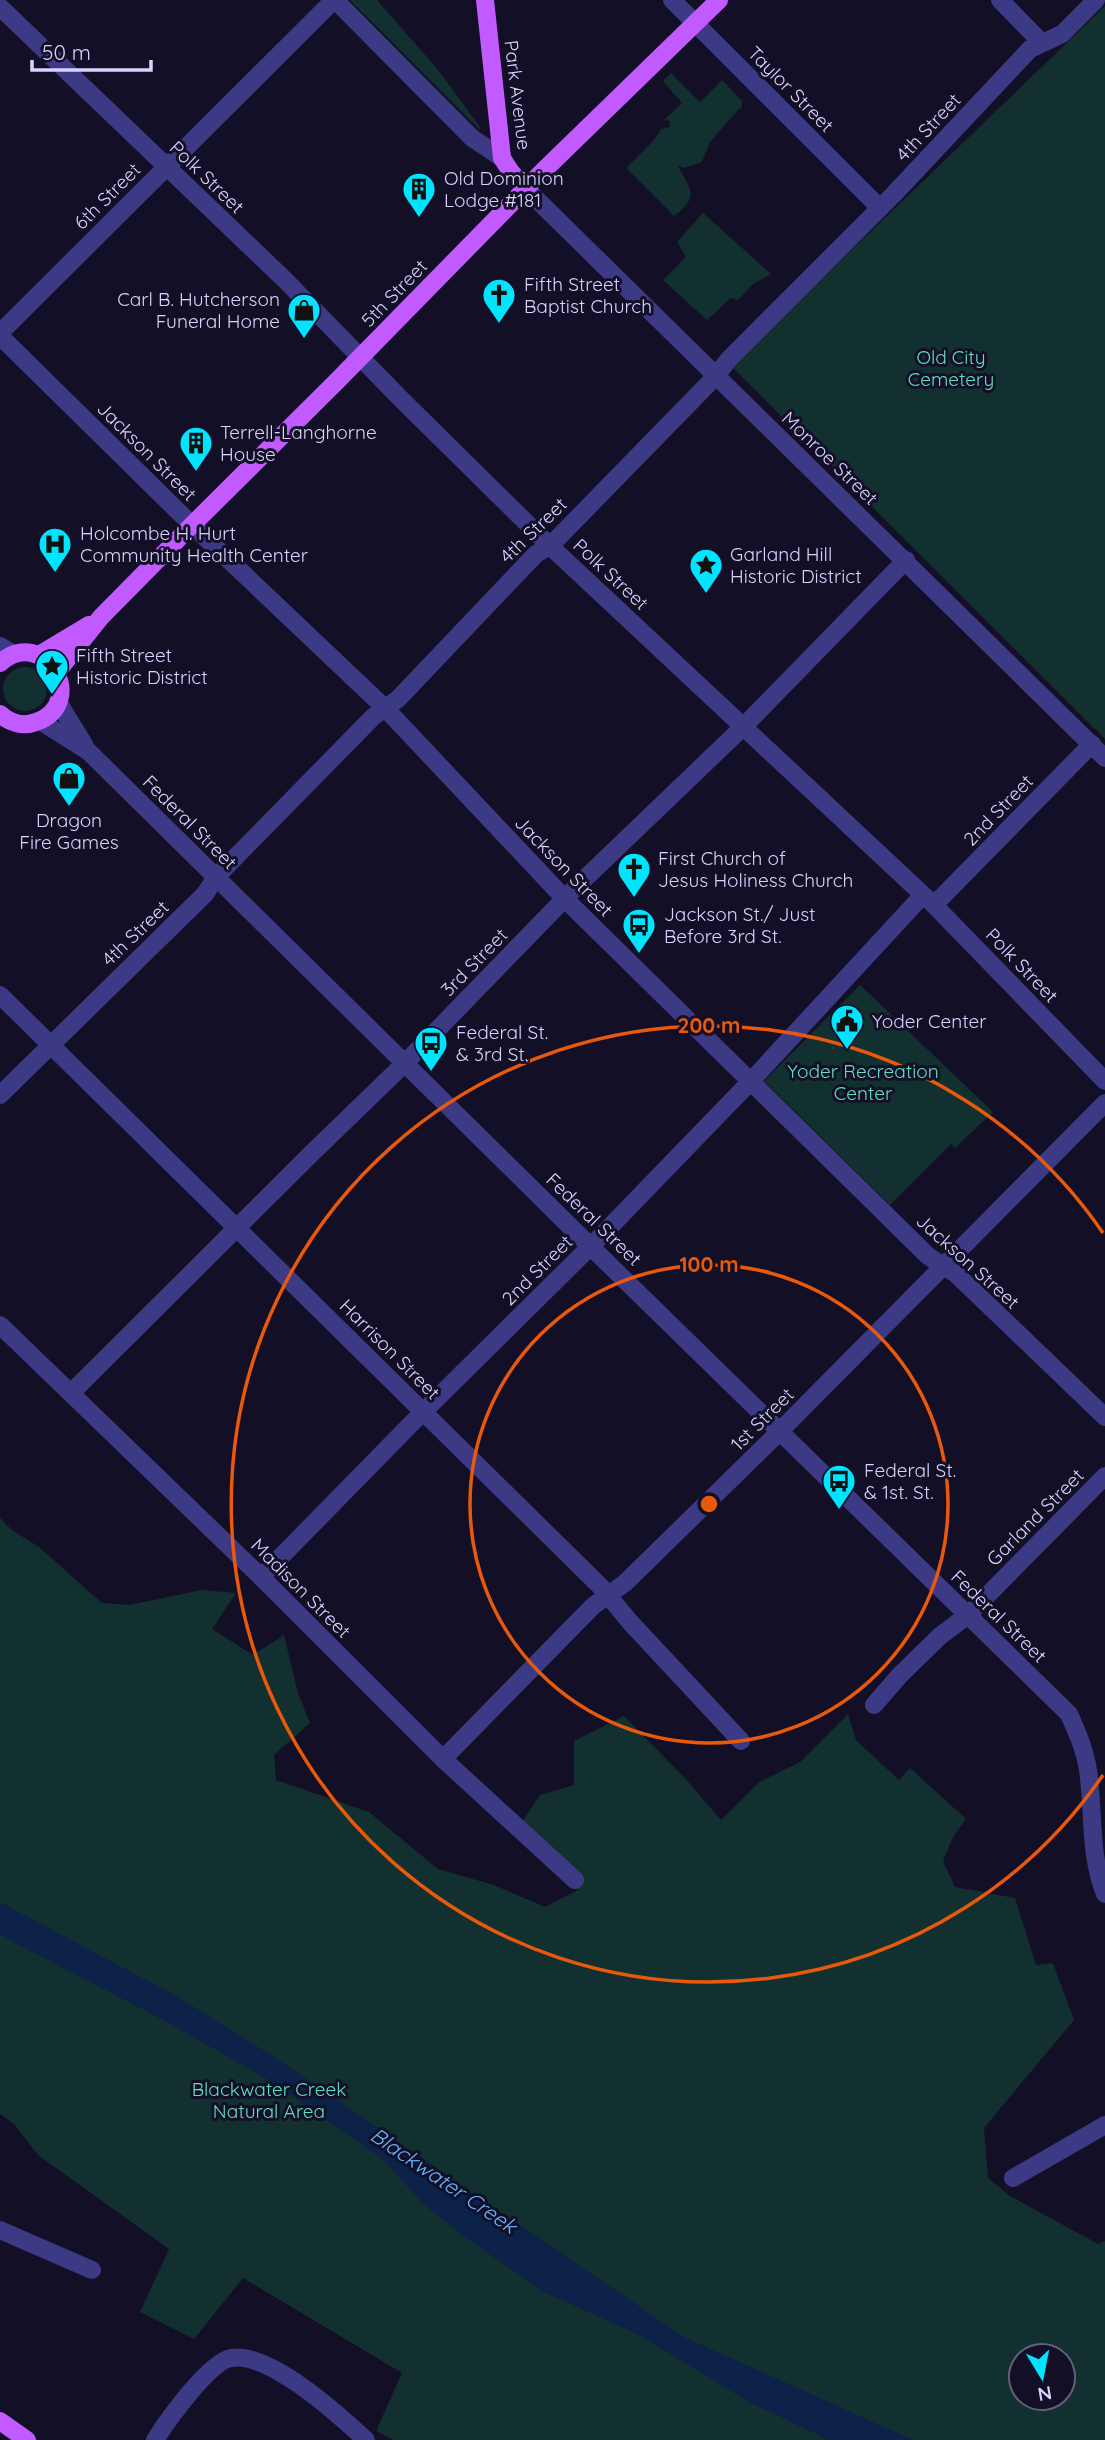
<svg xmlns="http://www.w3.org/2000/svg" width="1105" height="2440" viewBox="0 0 1105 2440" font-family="Quicksand,sans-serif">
<rect width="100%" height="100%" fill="#130f26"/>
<g fill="#12302f" fill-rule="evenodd">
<path d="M 350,0 L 377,0 L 439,71 L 480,127 L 480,130 Z"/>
<path d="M 1105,6 L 1105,739 L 731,366 Z"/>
<path d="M 671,73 L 700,102 L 722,80 L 742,101 L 742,107 L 738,110 L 710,142 L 702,162 L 683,168 L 678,166 C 690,189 701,196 674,216 L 626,168 L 654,140 L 661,129 L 670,127 L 669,120 L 663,121 L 682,103 L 663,81 Z"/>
<path d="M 703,213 L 771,274 L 753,284 L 738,300 L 731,298 L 707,320 L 663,280 L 686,257 L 677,242 Z"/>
<circle cx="25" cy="689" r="22"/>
<path d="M 860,985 L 993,1112 L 955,1148 L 951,1144 L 890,1205 L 764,1081 Z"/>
<path d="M 0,1518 L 12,1530 L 39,1547 L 102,1603 L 129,1605 L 202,1590 L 236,1593 L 212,1629 L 253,1655 L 284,1635 L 298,1693 L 310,1723 L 274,1755 L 276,1780 L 369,1812 L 438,1869 L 494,1885 L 545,1907 L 578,1890 L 523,1820 L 540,1795 L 574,1785 L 574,1741 L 624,1716 L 683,1776 L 721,1820 L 759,1782 L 800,1762 L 848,1714 L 856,1740 L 899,1780 L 910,1768 L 966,1819 L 953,1837 L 943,1861 L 955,1887 L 1015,1898 L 1036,1965 L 1053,1963 L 1074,2020 L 984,2128 L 988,2178 L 1010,2196 L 1098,2244 L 1105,2241 L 1105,2440 L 394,2440 L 376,2431 L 402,2373 L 243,2278 L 194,2339 L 140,2312 L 169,2249 L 38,2155 L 14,2124 L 0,2114 ZM 1021,2356 L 1063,2356 L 1063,2398 L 1021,2398 Z"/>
</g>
<path fill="#0c2248" d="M 0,1902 L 178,1997 L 282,2062 L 684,2337 L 913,2440 L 829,2440 L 749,2402 L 639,2335 L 542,2291 L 465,2237 L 423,2204 L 384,2160 L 272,2082 L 167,2022 L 0,1935 Z"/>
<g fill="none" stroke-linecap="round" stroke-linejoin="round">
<g stroke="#3d3a85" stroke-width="18">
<path d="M 335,0 L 472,138 L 502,158"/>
<path d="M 672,0 L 880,208"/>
<path d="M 1000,0 L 1042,43"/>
<path d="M 0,7 L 285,280 L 400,398 L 550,546 L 934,905 L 1105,1081"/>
<path d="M 526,189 L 1105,758"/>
<path d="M 0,333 L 334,0"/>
<path d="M 0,336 L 192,525 L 386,709 L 565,899 L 928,1256 L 956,1274 L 1105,1417"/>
<path d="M 0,646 L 13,654"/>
<path d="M 58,702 L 85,746"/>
<path d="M 40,721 L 89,752 L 590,1246 L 1069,1714 C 1077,1732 1085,1750 1088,1770 C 1094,1812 1089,1854 1105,1894"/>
<path d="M 934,905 L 1092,744"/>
<path d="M 0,995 L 601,1587 L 630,1622 L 741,1741"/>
<path d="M 0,1095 L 205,894 L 216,877 L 373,717 L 398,699 L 536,554 L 550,546 L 716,376 L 729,359 L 893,195 L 1030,49 L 1062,34 L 1096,0"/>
<path d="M 0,1325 L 261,1577 L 443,1759 L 575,1880"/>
<path d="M 71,1393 L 312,1153 L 405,1063 L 573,890 L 744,726 L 906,560"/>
<path d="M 261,1577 L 411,1424 L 604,1233 L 751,1081 L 923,895"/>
<path d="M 874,1705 L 900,1675 L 940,1636 L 968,1615 L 1105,1476"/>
<path d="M 443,1759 L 593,1606 L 625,1583 L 767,1444 L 1105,1103"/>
<path d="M 1013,2178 L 1105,2125"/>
<path d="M 0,2230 L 92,2270"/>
<path d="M 155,2440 C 167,2421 209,2362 231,2358 C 270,2352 338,2414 366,2440"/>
</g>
<g stroke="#c25bff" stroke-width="18">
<path d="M 485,0 L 502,158 L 511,172 L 526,189"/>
<path d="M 39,655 L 89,625"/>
<path d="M 0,663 C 44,624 90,703 36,722 C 23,727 10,723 0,714"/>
<path d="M 57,672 L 101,617 L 182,535 L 338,380 L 539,175 L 719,0"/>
<path d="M 0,2421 L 27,2440"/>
</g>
</g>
<g fill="none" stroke="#e8590c" stroke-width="3.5">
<circle cx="709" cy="1504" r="239"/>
<path d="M1103 1775A478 478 0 1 1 1103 1233"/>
</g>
<defs>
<symbol id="building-pin" viewBox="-11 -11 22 30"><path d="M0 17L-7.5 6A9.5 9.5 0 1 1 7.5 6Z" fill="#00e5ff" stroke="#130f26"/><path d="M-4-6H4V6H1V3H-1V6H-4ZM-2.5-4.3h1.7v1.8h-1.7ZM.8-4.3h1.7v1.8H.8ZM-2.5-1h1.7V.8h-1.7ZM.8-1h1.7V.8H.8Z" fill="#111"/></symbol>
<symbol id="church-pin" viewBox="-11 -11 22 30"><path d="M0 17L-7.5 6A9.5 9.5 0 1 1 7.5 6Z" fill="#00e5ff" stroke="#130f26"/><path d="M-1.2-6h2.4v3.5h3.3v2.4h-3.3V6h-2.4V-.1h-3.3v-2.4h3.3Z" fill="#111"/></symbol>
<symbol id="shop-pin" viewBox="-11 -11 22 30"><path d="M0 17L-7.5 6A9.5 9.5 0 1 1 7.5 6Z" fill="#00e5ff" stroke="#130f26"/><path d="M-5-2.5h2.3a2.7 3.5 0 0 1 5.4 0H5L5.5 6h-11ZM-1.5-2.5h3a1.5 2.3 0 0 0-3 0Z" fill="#111"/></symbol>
<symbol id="hospital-pin" viewBox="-11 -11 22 30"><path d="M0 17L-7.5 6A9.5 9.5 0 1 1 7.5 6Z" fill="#00e5ff" stroke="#130f26"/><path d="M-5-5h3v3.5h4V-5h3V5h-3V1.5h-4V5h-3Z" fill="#111"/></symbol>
<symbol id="sight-pin" viewBox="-11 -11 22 30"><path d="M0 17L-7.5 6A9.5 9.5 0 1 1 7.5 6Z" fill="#00e5ff" stroke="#130f26"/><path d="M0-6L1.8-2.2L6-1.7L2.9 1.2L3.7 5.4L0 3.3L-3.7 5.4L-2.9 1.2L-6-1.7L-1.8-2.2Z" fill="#111"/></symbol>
<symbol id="bus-pin" viewBox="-11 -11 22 30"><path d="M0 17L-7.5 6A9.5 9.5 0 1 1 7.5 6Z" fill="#00e5ff" stroke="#130f26"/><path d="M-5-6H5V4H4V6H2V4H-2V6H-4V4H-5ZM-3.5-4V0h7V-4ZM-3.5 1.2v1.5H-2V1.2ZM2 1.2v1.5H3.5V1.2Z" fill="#111"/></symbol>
<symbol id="civic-pin" viewBox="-11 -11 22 30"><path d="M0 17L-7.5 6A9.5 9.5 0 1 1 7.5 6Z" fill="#00e5ff" stroke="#130f26"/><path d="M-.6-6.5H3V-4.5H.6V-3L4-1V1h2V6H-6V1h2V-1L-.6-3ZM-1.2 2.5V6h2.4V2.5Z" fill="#111"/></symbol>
</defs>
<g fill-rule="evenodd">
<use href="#building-pin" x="400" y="170" width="38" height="52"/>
<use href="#church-pin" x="480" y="276" width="38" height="52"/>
<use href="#shop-pin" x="285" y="291" width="38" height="52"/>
<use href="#building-pin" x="177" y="424" width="38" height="52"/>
<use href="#hospital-pin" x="36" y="525" width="38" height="52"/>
<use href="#sight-pin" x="687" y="546" width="38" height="52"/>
<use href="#sight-pin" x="33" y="647" width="38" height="52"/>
<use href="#shop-pin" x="50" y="759" width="38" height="52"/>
<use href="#church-pin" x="615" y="850" width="38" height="52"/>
<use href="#bus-pin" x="620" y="906" width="38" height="52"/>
<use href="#civic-pin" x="828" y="1002" width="38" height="52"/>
<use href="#bus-pin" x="412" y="1024" width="38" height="52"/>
<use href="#bus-pin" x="820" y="1462" width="38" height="52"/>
</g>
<g text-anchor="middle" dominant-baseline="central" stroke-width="6" stroke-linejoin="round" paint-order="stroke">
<g font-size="19" fill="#d9d4ff" stroke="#130f26">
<text transform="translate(791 89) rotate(45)">Taylor Street</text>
<text transform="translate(518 95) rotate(83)">Park Avenue</text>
<text transform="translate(928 127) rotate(-47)">4th Street</text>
<text transform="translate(207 177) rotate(44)">Polk Street</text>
<text transform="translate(107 196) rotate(-45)">6th Street</text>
<text transform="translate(394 293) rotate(-46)">5th Street</text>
<text transform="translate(147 451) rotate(45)">Jackson Street</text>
<text transform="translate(830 458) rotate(44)">Monroe Street</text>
<text transform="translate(533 530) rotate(-44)">4th Street</text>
<text transform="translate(611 574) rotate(43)">Polk Street</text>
<text transform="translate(998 810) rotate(-46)">2nd Street</text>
<text transform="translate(190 822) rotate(45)">Federal Street</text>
<text transform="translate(564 866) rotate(46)">Jackson Street</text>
<text transform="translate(135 933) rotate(-44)">4th Street</text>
<text transform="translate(474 962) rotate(-46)">3rd Street</text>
<text transform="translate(1022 965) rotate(46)">Polk Street</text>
<text transform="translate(594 1219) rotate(44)">Federal Street</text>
<text transform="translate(968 1261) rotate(42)">Jackson Street</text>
<text transform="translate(537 1270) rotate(-45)">2nd Street</text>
<text transform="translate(390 1349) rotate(45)">Harrison Street</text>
<text transform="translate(762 1419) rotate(-45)">1st Street</text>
<text transform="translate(1035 1517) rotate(-45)">Garland Street</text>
<text transform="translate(301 1588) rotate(45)">Madison Street</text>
<text transform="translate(999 1616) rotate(44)">Federal Street</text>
</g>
<g font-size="19" fill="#d9d4ff" stroke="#130f26" text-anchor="start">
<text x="444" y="178">Old Dominion<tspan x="444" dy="22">Lodge #181</tspan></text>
<text x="524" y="284">Fifth Street<tspan x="524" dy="22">Baptist Church</tspan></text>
<text x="280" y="299" text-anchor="end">Carl B. Hutcherson<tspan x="280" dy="22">Funeral Home</tspan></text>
<text x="220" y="432">Terrell-Langhorne<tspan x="220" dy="22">House</tspan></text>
<text x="80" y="533">Holcombe H. Hurt<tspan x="80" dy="22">Community Health Center</tspan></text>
<text x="730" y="554">Garland Hill<tspan x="730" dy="22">Historic District</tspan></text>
<text x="76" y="655">Fifth Street<tspan x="76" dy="22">Historic District</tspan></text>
<text x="69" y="820" text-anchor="middle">Dragon<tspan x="69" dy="22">Fire Games</tspan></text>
<text x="658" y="858">First Church of<tspan x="658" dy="22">Jesus Holiness Church</tspan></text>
<text x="664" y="914">Jackson St./ Just<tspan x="664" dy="22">Before 3rd St.</tspan></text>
<text x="872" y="1021">Yoder Center</text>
<text x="456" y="1032">Federal St.<tspan x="456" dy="22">&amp; 3rd St.</tspan></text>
<text x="864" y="1470">Federal St.<tspan x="864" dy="22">&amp; 1st. St.</tspan></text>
</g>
<g font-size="19" fill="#5fe0c0" stroke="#130f26">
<text x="951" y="357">Old City<tspan x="951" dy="22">Cemetery</tspan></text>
<text x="863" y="1071">Yoder Recreation<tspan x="863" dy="22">Center</tspan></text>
<text x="269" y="2089">Blackwater Creek<tspan x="269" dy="22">Natural Area</tspan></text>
</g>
<g font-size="21" font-style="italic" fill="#62b6ff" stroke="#130f26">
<text transform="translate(444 2180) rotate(34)">Blackwater Creek</text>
</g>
</g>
<circle cx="709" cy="1504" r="10" fill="#e8590c" stroke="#130f26" stroke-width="3.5"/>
<g font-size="21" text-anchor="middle" font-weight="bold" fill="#e8590c" stroke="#130f26" stroke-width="6" stroke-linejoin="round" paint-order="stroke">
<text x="709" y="1033">200 m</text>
<text x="709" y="1272">100 m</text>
</g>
<g transform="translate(1042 2377) rotate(170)"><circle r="33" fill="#130f26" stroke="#625e7d" stroke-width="2"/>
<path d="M0-5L12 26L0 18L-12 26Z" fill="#00e5ff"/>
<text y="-10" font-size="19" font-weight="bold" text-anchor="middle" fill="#d9d4ff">N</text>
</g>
<path d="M32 60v10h119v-10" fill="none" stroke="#d9d4ff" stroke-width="3.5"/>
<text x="42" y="60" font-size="21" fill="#d9d4ff" stroke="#130f26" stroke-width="5" paint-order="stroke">50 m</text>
</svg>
